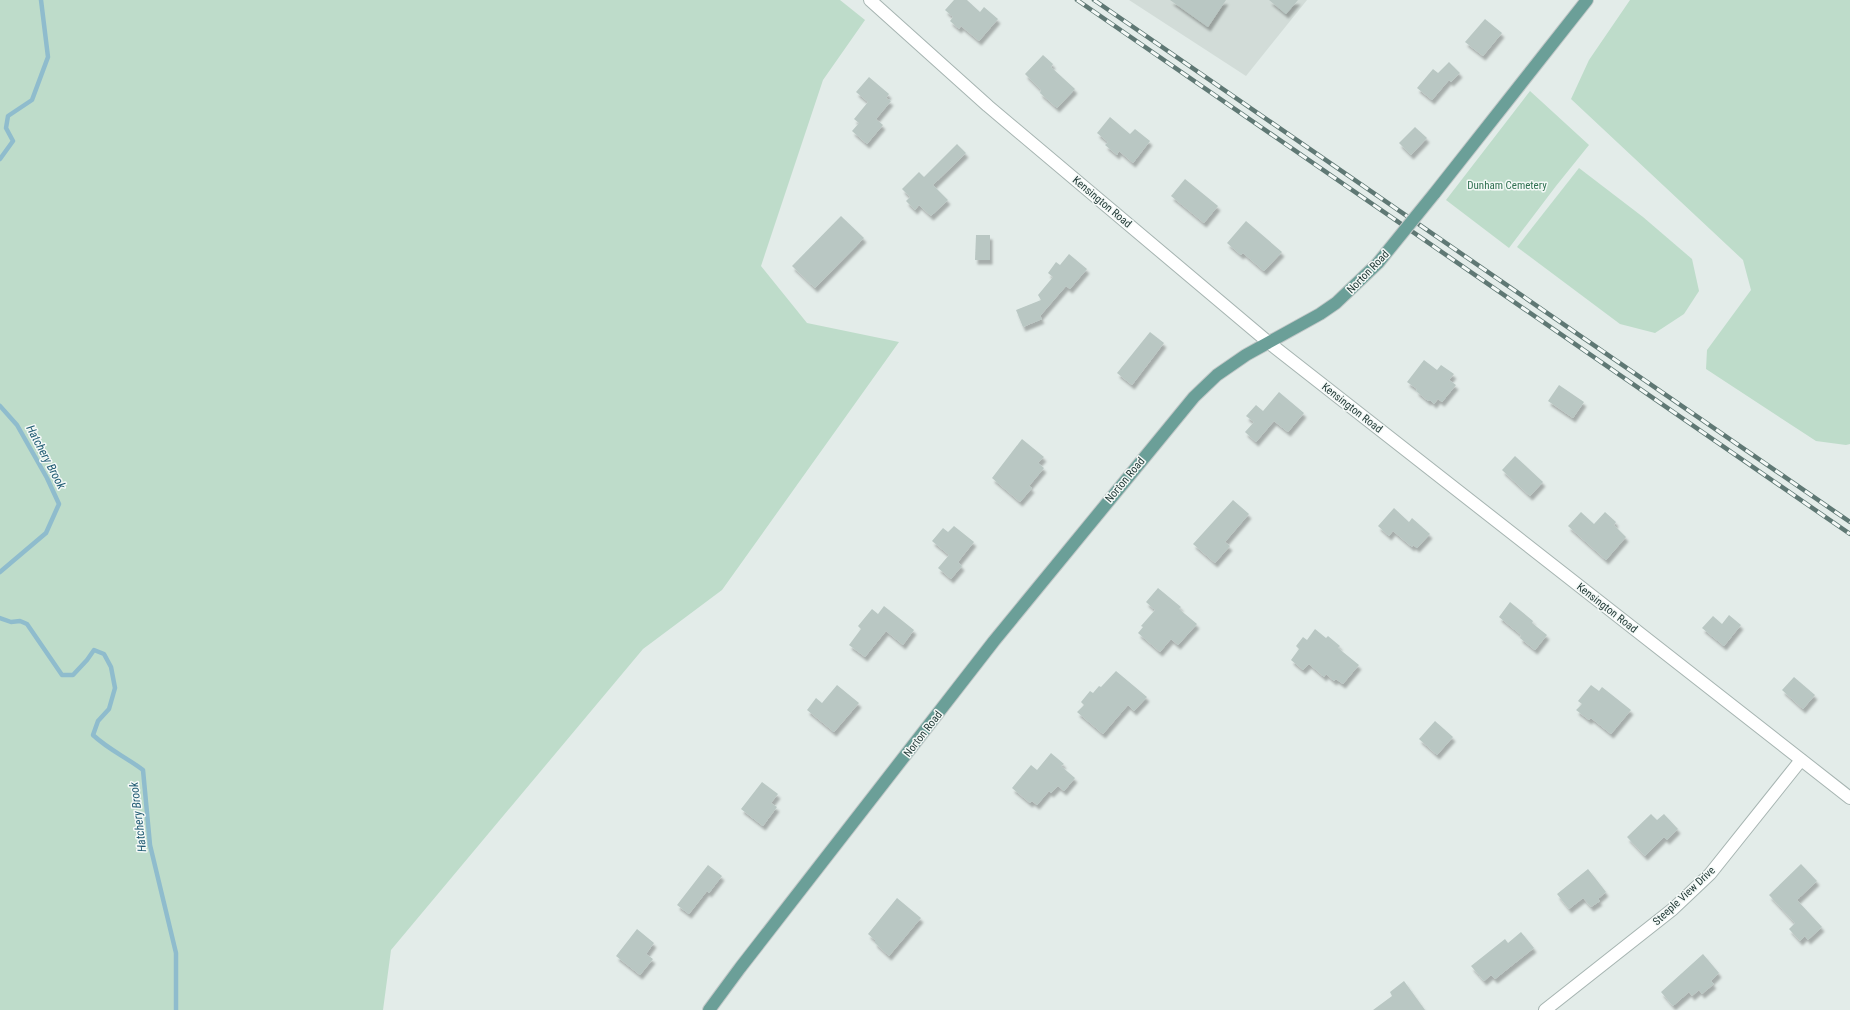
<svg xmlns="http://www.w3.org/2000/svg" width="1850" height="1010" viewBox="0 0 1850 1010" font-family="'Roboto Condensed',sans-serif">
<defs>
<filter id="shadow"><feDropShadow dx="2.5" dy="4.5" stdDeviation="1" flood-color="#0004"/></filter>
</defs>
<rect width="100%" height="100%" fill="#e3ece9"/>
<path fill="#d2dcd8" d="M 1129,0 L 1307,0 L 1246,76 Z"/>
<g fill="#bedcca">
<path d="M 0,0 L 840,0 L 865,20 L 823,80 L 761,266 L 807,323 L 899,342 L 722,590 L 643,649 L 391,950 L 383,1010 L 0,1010 Z"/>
<path d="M 1630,0 L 1850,0 L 1850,444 L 1846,445 L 1816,441 L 1706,369 L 1707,350 L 1751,290 L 1743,260 L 1571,99 L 1589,60 Z"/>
<path d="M 1530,91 L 1589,145 L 1556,186 L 1509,248 L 1446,200 Z"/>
<path d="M 1579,168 L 1643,217 L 1692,259 L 1699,291 L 1684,314 L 1655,333 L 1620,324 L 1517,247 Z"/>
</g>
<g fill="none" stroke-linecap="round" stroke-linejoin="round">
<g stroke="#8fbccd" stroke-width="4.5">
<path d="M 0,159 L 13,141 L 6,128 L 8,116 L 32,100 L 48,57 L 41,0"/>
<path d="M 0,406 L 17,425 L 47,478 L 59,504 L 46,533 L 0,572"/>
<path d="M 0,618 L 11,622 L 20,621 L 27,624 L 62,675 L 73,675 L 87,660 L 94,650 L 104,654 L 111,667 L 115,688 L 109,709 L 98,721 L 93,735 C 109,750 126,757 143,770 L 150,845 L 176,953 L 176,1010"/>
</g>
</g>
<g fill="#b9c7c3" filter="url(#shadow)">
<path d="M 954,0 L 967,0 L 980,12 L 984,7 L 998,19 L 979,41 L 961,26 L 959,29 L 950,21 L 953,17 L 945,10 Z"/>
<path d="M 1170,0 L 1226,0 L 1208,27 Z"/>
<path d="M 1269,0 L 1298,0 L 1286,14 Z"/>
<path d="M 1485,19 L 1502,33 L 1483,56 L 1465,42 Z"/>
<path d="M 1043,55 L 1053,64 L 1051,67 L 1075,89 L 1057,108 L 1040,93 L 1041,90 L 1025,74 Z"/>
<path d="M 1449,62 L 1460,73 L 1451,82 L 1449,80 L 1432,100 L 1417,88 L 1433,69 L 1438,73 Z"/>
<path d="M 869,77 L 889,94 L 886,98 L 891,101 L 876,119 L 883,125 L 867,144 L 852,131 L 859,123 L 854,119 L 868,102 L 856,92 Z"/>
<path d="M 1110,117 L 1130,134 L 1135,129 L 1150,141 L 1133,163 L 1119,151 L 1117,155 L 1105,145 L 1108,142 L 1097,133 Z"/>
<path d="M 1415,127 L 1427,138 L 1411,155 L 1399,143 Z"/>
<path d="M 957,144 L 966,153 L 933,185 L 948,200 L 931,216 L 919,205 L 915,210 L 906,201 L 910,197 L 902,189 L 919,172 L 924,177 Z"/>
<path d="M 1185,179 L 1218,206 L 1204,223 L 1171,196 Z"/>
<path d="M 841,216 L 864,238 L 815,288 L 792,266 Z"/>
<path d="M 1246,221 L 1282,252 L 1264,271 L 1243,253 L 1241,255 L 1227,243 Z"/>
<path d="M 976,235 L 990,235 L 990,260 L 975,260 Z"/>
<path d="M 1069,254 L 1087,269 L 1070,289 L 1066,286 L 1040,316 L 1042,319 L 1023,327 L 1016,310 L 1041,300 L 1038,295 L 1053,277 L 1048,273 L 1056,262 L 1060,265 Z"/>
<path d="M 1150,332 L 1164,343 L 1132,385 L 1117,373 Z"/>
<path d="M 1424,360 L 1437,370 L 1441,365 L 1454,374 L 1449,380 L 1456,385 L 1442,402 L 1438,399 L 1434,404 L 1430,400 L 1428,401 L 1416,391 L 1417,389 L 1407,382 Z"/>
<path d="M 1559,385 L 1584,402 L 1573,418 L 1548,401 Z"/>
<path d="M 1279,392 L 1304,413 L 1288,432 L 1274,421 L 1256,442 L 1245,432 L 1254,422 L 1246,416 L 1256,405 L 1263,411 Z"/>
<path d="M 1022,439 L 1044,457 L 1038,463 L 1044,468 L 1029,486 L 1032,488 L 1020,502 L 992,478 Z"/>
<path d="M 1515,456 L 1543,482 L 1530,496 L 1502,470 Z"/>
<path d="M 1233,500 L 1249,514 L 1225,542 L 1230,546 L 1215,563 L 1193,544 Z"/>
<path d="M 1394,508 L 1409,522 L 1412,518 L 1430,534 L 1417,548 L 1413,545 L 1412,547 L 1393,531 L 1389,536 L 1378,526 Z"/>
<path d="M 1581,512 L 1594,524 L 1605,512 L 1616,522 L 1614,525 L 1626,537 L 1606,560 L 1568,526 Z"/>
<path d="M 954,526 L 974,542 L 958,562 L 962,566 L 951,579 L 938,568 L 949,555 L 932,541 L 943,528 L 948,532 Z"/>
<path d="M 1158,588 L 1181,607 L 1179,609 L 1197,624 L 1178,645 L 1171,639 L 1160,652 L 1138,633 L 1143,627 L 1141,626 L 1155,610 L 1146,602 Z"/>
<path d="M 1510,602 L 1533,621 L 1532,623 L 1547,635 L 1535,650 L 1520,638 L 1521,635 L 1499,617 Z"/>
<path d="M 884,606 L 914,630 L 903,645 L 886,631 L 865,657 L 849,645 L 861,629 L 858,626 L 872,609 L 878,614 Z"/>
<path d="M 1729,615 L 1741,625 L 1724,646 L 1702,628 L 1713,616 L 1722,624 Z"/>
<path d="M 1315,629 L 1326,638 L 1328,636 L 1340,646 L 1338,648 L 1359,665 L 1343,684 L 1336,679 L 1334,681 L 1326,674 L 1324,677 L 1309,664 L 1303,670 L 1291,660 L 1299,649 L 1296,646 L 1303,637 L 1307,640 Z"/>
<path d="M 1116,671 L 1147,697 L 1134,711 L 1128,705 L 1103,734 L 1077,712 L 1084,705 L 1081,702 L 1090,691 L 1093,693 L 1099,686 L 1101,687 Z"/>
<path d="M 1794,677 L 1815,695 L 1803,709 L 1782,690 Z"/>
<path d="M 837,685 L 859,703 L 834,732 L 807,710 L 816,698 L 822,703 Z"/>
<path d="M 1591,685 L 1599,691 L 1602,687 L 1631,710 L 1611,734 L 1591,718 L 1589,720 L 1576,710 L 1582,704 L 1578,701 Z"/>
<path d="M 1435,721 L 1453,737 L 1437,755 L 1419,739 Z"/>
<path d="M 1051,753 L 1064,764 L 1061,766 L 1075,778 L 1064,791 L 1058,786 L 1051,793 L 1049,791 L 1037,805 L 1032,801 L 1030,803 L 1012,788 L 1031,765 L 1037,770 Z"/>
<path d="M 762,782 L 778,794 L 771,803 L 777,807 L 763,826 L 741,809 Z"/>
<path d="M 1651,814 L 1657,820 L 1664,814 L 1678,829 L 1667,840 L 1664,837 L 1645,856 L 1627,837 Z"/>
<path d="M 1801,864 L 1817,881 L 1797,900 L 1822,927 L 1808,940 L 1805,936 L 1800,941 L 1789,929 L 1795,923 L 1769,895 Z"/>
<path d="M 708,865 L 722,876 L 709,893 L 707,891 L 689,914 L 677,905 Z"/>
<path d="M 1588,869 L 1606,892 L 1598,899 L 1600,901 L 1591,907 L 1583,898 L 1569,909 L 1557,894 Z"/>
<path d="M 897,898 L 921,918 L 889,956 L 875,943 L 875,940 L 868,934 Z"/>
<path d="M 637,929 L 654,943 L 646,954 L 653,959 L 640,975 L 616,956 Z"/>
<path d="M 1521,932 L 1534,948 L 1495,979 L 1491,975 L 1484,981 L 1471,966 L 1505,939 L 1508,943 Z"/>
<path d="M 1703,954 L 1719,973 L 1711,981 L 1714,984 L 1702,994 L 1699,990 L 1692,996 L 1689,992 L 1673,1006 L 1661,992 Z"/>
<path d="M 1404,981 L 1425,1010 L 1373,1010 L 1392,996 L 1390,992 Z"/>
</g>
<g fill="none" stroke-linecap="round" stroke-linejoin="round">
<defs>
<g id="minor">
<path d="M 870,0 L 988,106 L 1268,342 L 1850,798"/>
<path d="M 1545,1010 L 1673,909 L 1710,874 L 1801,760"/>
</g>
<g id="major">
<path d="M 1434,194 L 1587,0"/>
<path d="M 709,1010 L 740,968 L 994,641 L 1194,397 L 1217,375 L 1246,355 L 1320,314 L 1336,303 L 1378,263"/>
</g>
</defs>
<use href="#minor" stroke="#a6b4b1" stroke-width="14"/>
<use href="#major" stroke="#c2c8c8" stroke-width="14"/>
<use href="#minor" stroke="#fff" stroke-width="12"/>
<use href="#major" stroke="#6b9f98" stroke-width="12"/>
<defs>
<g id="rail">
<path d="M 1077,0 L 1850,534"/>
<path d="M 1094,0 L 1850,522"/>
</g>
</defs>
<use href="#rail" stroke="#5f7874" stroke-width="4.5"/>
<use href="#rail" stroke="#f4f9f7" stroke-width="3" stroke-dasharray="9" stroke-linecap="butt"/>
<defs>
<path id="major-bridge" d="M 1378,263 L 1434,194"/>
</defs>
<use href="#major-bridge" stroke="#c2c8c8" stroke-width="14" stroke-linecap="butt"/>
<use href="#major-bridge" stroke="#6b9f98" stroke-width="12"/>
</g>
<g text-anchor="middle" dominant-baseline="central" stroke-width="3" stroke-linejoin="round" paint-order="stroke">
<g font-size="11" fill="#317152" stroke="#f4f9f7">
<text x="1507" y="185">Dunham Cemetery</text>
</g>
<g font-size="11" fill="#243c39" stroke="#f4f9f7">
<text transform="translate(1102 202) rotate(40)">Kensington Road</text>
<text transform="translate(1368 272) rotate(-46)">Norton Road</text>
<text transform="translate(1352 408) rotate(38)">Kensington Road</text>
<text transform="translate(1125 480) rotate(-50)">Norton Road</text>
<text transform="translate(1607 608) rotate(38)">Kensington Road</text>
<text transform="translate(923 734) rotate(-52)">Norton Road</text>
<text transform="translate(1684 896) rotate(-43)">Steeple View Drive</text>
</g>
<g font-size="12" font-style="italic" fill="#225c74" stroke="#f4f9f7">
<text transform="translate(46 457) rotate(62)">Hatchery Brook</text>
<text transform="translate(138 817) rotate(-97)">Hatchery Brook</text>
</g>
</g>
</svg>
